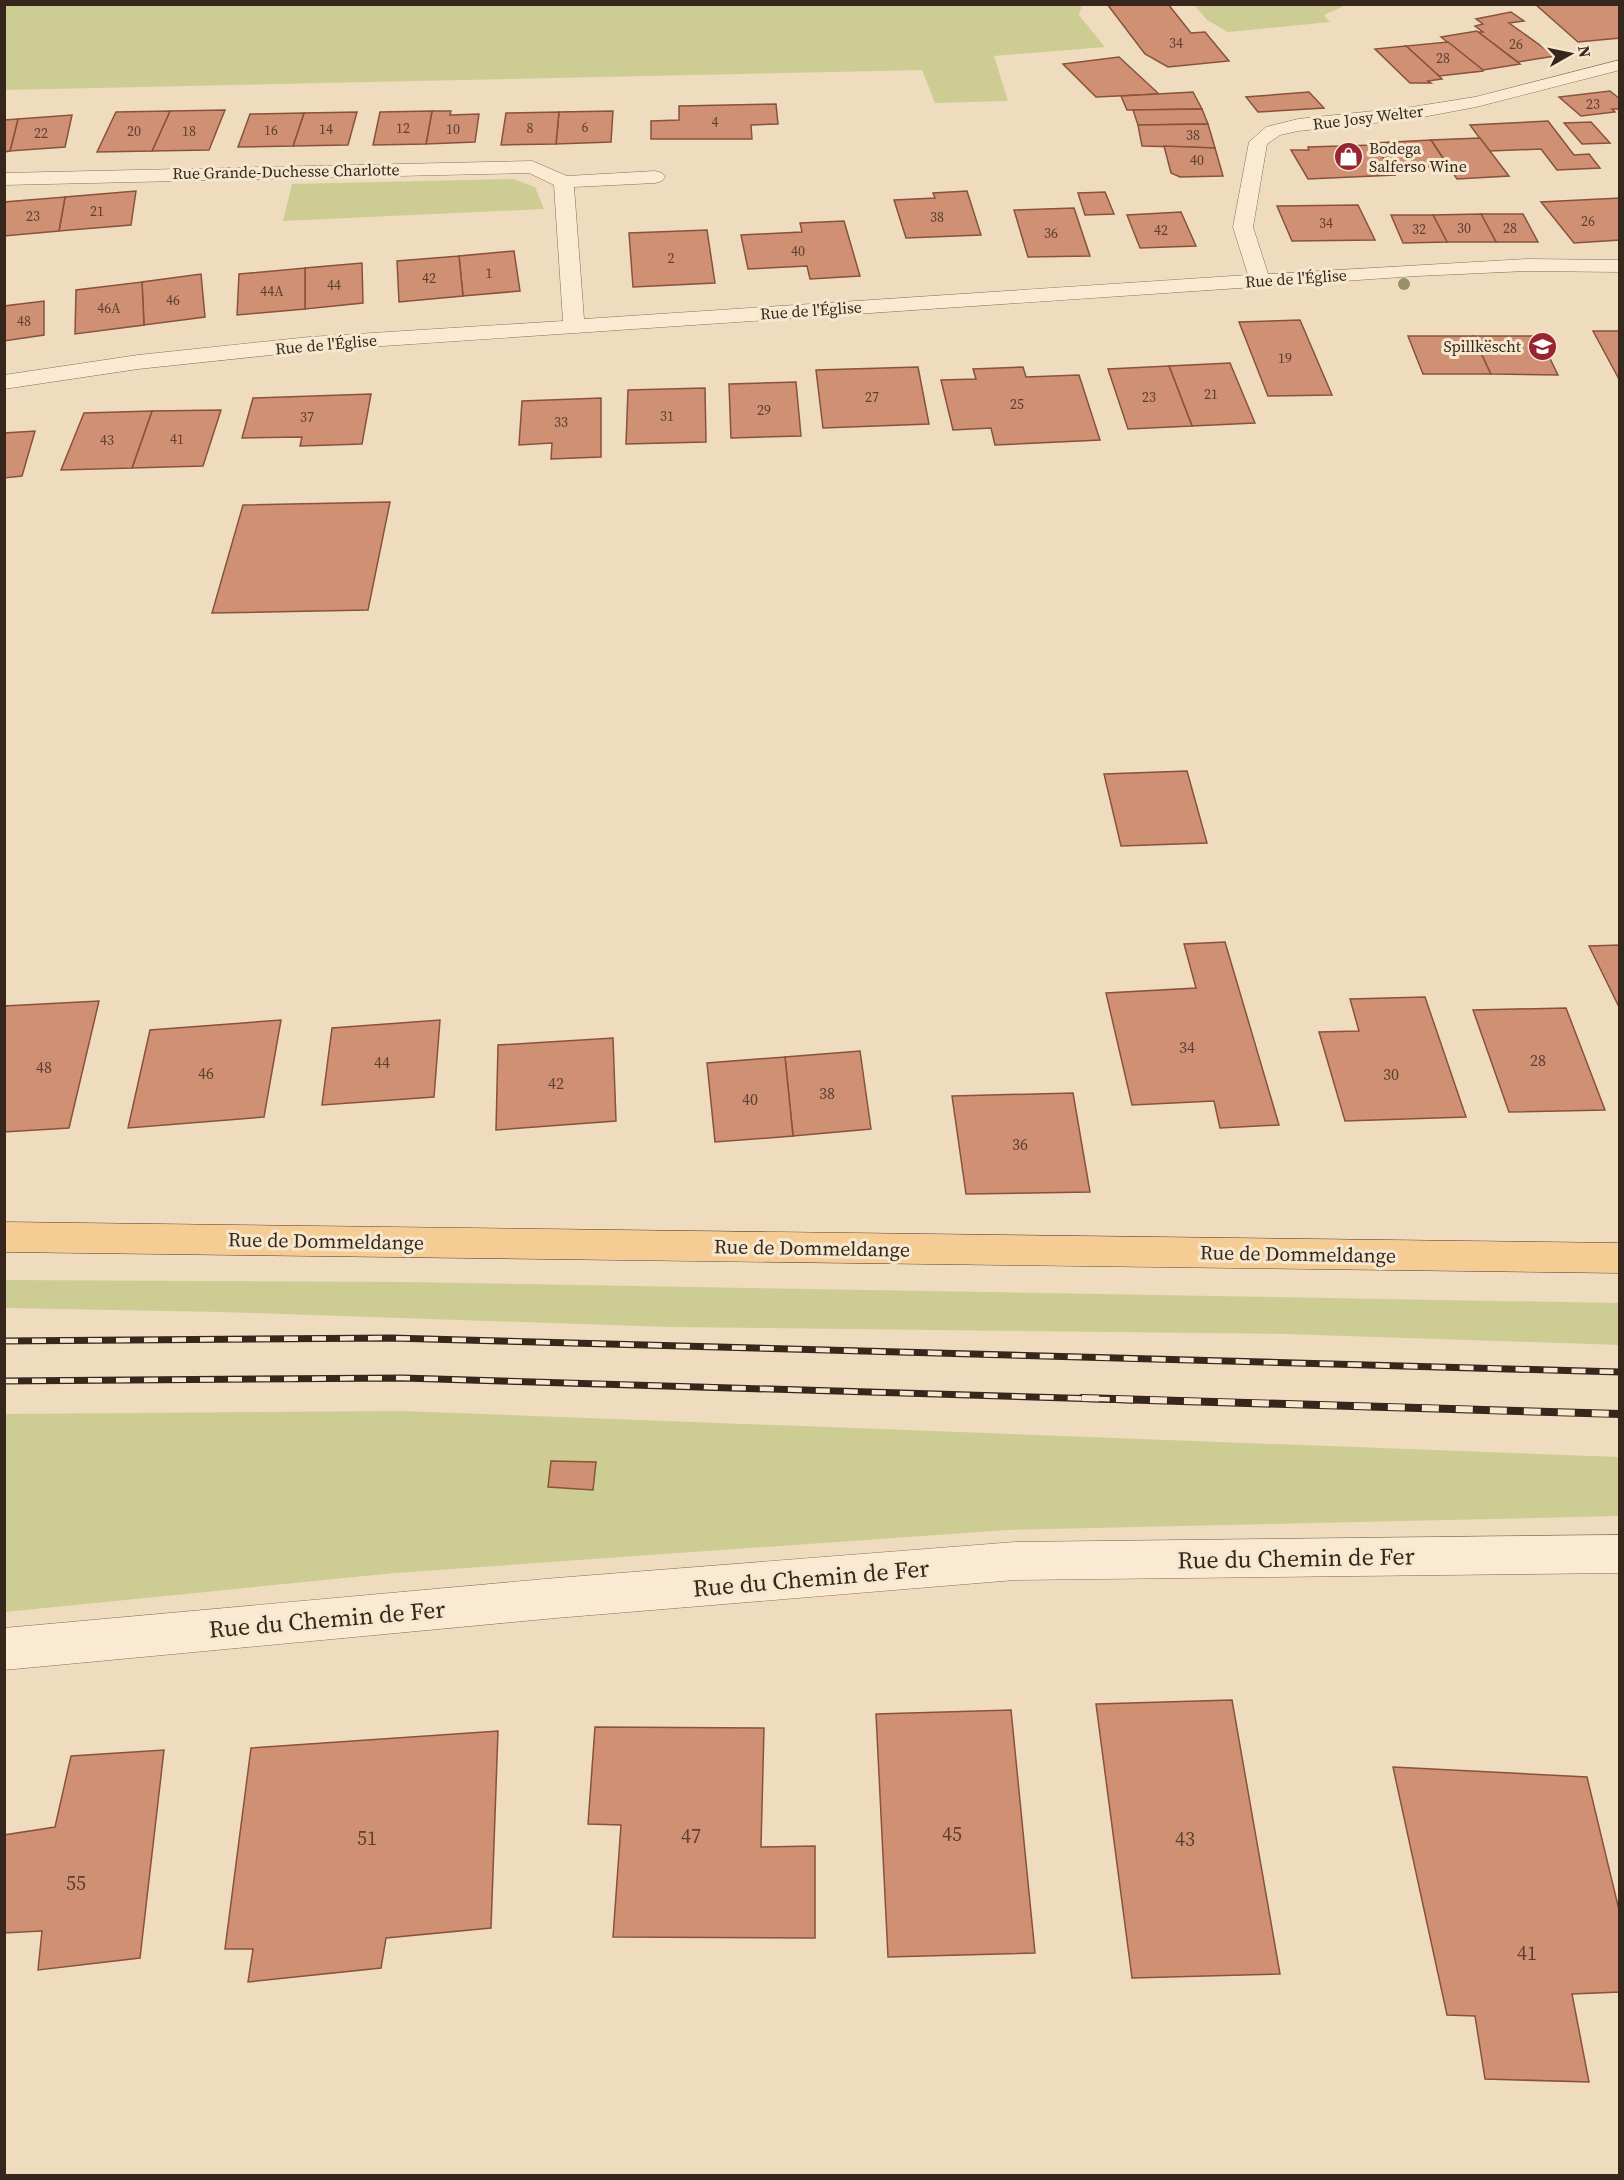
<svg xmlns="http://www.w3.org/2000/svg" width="1624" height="2180" viewBox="0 0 1624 2180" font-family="'Source Serif 4',serif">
<rect width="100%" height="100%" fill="#efdcbf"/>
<g fill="#cdcd93">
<path d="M 1082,5 L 1079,15 L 1105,47 L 994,56 L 1008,101 L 935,103 L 922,70 L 5,90 L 5,5 Z"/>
<path d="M 1194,5 L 1346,5 L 1324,15 L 1330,22 L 1228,32 L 1207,20 Z"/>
<path d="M 513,179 L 535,187 L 544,209 L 283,221 L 292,184 Z"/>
<path d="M 4,1280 L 405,1282 L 1619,1303 L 1620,1345 L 1286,1334 L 669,1327 L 222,1312 L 5,1308 Z"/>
<path d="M 402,1411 L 1619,1457 L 1619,1516 L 1008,1530 L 395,1573 L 5,1612 L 4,1414 Z"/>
</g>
<g fill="#cf9073" stroke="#88523c" stroke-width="1.5">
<path d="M 1107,4 L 1168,4 L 1191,33 L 1205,32 L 1229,61 L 1168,67 L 1145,54 Z"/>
<path d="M 1535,4 L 1620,4 L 1620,38 L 1578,42 Z"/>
<path d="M 1511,12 L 1524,21 L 1509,23 L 1555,56 L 1518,62 L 1478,32 L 1483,32 L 1475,26 L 1483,24 L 1476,19 Z"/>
<path d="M 1477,31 L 1478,32 L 1520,64 L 1483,70 L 1441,37 Z"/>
<path d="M 1448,42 L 1483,70 L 1483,71 L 1439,76 L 1406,46 Z"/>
<path d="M 1406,46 L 1439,76 L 1442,79 L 1428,81 L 1431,83 L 1410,83 L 1375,49 Z"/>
<path d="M 1119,57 L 1159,94 L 1096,97 L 1063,64 Z"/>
<path d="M 1610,91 L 1620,99 L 1620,109 L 1612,109 L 1615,112 L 1581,116 L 1559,97 Z"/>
<path d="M 1193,92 L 1202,109 L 1127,110 L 1121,96 Z"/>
<path d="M 1309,92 L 1324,108 L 1258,112 L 1246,97 Z"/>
<path d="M 776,104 L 778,124 L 751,125 L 752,139 L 651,139 L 651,121 L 679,120 L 679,106 Z"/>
<path d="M 1202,109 L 1208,124 L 1138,125 L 1133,110 Z"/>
<path d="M 225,110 L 209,150 L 152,151 L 170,111 Z"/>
<path d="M 170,111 L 152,151 L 97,152 L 116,112 Z"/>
<path d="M 432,111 L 451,111 L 450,115 L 479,114 L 475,142 L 426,144 Z"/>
<path d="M 432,111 L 426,144 L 373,145 L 380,112 Z"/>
<path d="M 613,111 L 611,142 L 556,144 L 559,112 Z"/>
<path d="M 357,112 L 348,145 L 293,146 L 304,113 Z"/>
<path d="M 559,112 L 556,144 L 501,145 L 506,113 Z"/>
<path d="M 304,113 L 293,146 L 238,147 L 250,114 Z"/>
<path d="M 72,115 L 65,147 L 10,151 L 18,119 Z"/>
<path d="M 18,119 L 10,151 L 4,152 L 4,120 Z"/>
<path d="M 1548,121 L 1574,155 L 1589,154 L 1600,168 L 1557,170 L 1541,149 L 1489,151 L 1470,125 Z"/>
<path d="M 1591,122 L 1610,143 L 1582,144 L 1564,123 Z"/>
<path d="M 1208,124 L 1215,148 L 1142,146 L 1138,125 Z"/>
<path d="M 1480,138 L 1509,176 L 1457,179 L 1431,140 Z"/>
<path d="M 1431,140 L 1448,166 L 1390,168 L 1374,143 Z"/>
<path d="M 1374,145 L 1395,175 L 1308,179 L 1291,150 L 1309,150 L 1308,147 Z"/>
<path d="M 1164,146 L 1215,148 L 1223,176 L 1180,177 L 1171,173 Z"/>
<path d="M 136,191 L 131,225 L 59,231 L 65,197 Z"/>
<path d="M 967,191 L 981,235 L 906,238 L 894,200 L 935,198 L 933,193 Z"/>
<path d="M 1105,192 L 1114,214 L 1085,215 L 1078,193 Z"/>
<path d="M 65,197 L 59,231 L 4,236 L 4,202 Z"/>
<path d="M 1620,198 L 1620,240 L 1574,243 L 1541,202 Z"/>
<path d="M 1358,205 L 1375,240 L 1292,241 L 1277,206 Z"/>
<path d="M 1074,208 L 1090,256 L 1028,257 L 1014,210 Z"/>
<path d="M 1181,212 L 1196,246 L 1140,248 L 1127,215 Z"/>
<path d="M 1481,214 L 1523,214 L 1538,242 L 1496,242 Z"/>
<path d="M 1481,214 L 1496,242 L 1447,242 L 1433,215 Z"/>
<path d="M 1391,215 L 1433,215 L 1447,242 L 1403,243 Z"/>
<path d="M 844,221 L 860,276 L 810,279 L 807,266 L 748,269 L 741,235 L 802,232 L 800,223 Z"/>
<path d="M 707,230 L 715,283 L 633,287 L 629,233 Z"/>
<path d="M 514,251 L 520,291 L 463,296 L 459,256 Z"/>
<path d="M 459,256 L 463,296 L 399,302 L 397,261 Z"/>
<path d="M 362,263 L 363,303 L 305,309 L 305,268 Z"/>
<path d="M 305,268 L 305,309 L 237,315 L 239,274 Z"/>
<path d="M 201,274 L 205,317 L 144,325 L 142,282 Z"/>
<path d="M 142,282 L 144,325 L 75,334 L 76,290 Z"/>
<path d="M 44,301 L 44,335 L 4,341 L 4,306 Z"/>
<path d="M 1300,320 L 1332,395 L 1268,396 L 1239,322 Z"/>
<path d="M 1593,331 L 1620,331 L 1620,381 Z"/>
<path d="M 1408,336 L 1473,336 L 1491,374 L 1423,374 Z"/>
<path d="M 1473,336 L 1539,336 L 1558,375 L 1491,374 Z"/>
<path d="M 1230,363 L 1255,423 L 1192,426 L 1169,366 Z"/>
<path d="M 1169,366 L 1192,426 L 1128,429 L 1108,369 Z"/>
<path d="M 918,367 L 929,424 L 823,428 L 816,370 Z"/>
<path d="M 1023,367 L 1026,377 L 1079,375 L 1100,440 L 995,445 L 991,428 L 953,430 L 941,380 L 976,379 L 973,369 Z"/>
<path d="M 796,382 L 801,436 L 731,438 L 729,384 Z"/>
<path d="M 705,388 L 706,442 L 626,444 L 628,390 Z"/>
<path d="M 371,394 L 362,444 L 300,446 L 302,437 L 242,438 L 253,398 Z"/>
<path d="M 601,398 L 601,457 L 551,459 L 552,443 L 519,445 L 522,401 Z"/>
<path d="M 221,410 L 203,466 L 132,468 L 152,411 Z"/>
<path d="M 152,411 L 132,468 L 61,470 L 84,413 Z"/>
<path d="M 35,431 L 22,476 L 4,478 L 4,433 Z"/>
<path d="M 390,502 L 368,610 L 212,613 L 243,505 Z"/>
<path d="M 1187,771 L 1207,843 L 1121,846 L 1104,774 Z"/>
<path d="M 1225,942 L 1279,1125 L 1220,1128 L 1214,1101 L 1132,1105 L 1106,993 L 1196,988 L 1184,944 Z"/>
<path d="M 1620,945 L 1620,1009 L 1589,946 Z"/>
<path d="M 1425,997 L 1466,1117 L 1345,1121 L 1319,1032 L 1359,1031 L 1350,999 Z"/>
<path d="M 99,1001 L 69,1128 L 4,1132 L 4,1006 Z"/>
<path d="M 1566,1008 L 1605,1110 L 1509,1112 L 1473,1010 Z"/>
<path d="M 281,1020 L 264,1117 L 128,1128 L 150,1030 Z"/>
<path d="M 440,1020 L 434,1097 L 322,1105 L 332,1028 Z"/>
<path d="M 613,1038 L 616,1121 L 496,1130 L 498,1045 Z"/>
<path d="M 860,1051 L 871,1129 L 793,1136 L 785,1057 Z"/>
<path d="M 785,1057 L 793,1136 L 715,1142 L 707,1063 Z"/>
<path d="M 1073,1093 L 1090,1192 L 966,1194 L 952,1096 Z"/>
<path d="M 551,1461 L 596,1462 L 593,1490 L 548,1487 Z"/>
<path d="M 1232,1700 L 1280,1974 L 1132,1978 L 1096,1704 Z"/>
<path d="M 1011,1710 L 1035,1953 L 888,1957 L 876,1714 Z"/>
<path d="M 595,1727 L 764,1728 L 761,1847 L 815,1846 L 815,1938 L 613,1937 L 621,1825 L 588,1824 Z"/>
<path d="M 498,1731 L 491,1928 L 386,1938 L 381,1968 L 248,1982 L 253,1949 L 225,1949 L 251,1748 Z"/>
<path d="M 164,1750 L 140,1958 L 38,1970 L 42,1931 L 4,1933 L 4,1835 L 55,1827 L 71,1756 Z"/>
<path d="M 1393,1767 L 1587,1777 L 1620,1914 L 1620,1992 L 1572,1994 L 1589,2082 L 1485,2079 L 1475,2016 L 1447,2015 Z"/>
</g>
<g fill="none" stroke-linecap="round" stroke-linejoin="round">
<defs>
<g id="minor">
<path d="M 1620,60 L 1620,70 L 1476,107 L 1412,119 L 1298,131 L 1280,135 L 1267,144 L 1253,227 L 1268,274 L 1527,259 L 1620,260 L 1620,272 L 1527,271 L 1417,276 L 309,351 L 138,369 L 4,389 L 4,375 L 138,355 L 309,337 L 563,321 L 554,185 L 529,173 L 4,185 L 4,173 L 532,161 L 567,176 L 655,171 L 662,173 L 665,177 L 662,181 L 655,183 L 574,187 L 584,319 L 1248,275 L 1233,227 L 1249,142 L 1266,127 L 1298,119 L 1412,107 L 1475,97 Z"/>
<path d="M 1620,1535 L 1620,1573 L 1015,1580 L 556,1618 L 4,1670 L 4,1628 L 556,1578 L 1015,1542 Z"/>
</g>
<path id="major" d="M 4,1222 L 1620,1243 L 1620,1273 L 4,1252 Z"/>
</defs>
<use href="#minor" stroke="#886c57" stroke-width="1"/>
<use href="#major" stroke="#563b2b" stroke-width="1"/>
<use href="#minor" fill="#faead2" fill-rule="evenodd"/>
<use href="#major" fill="#f5cd94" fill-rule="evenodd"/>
<defs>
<g id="rail-far1">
<path d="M 4,1341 L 391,1338 L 1620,1372"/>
<path d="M 4,1381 L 403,1378 L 1133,1400"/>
</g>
<path id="rail" d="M 1082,1398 L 1620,1414"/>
</defs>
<use href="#rail-far1" stroke="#37261c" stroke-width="7"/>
<use href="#rail" stroke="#37261c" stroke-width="8"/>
<use href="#rail-far1" stroke="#f6e7cf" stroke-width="4.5" stroke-dasharray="14" stroke-linecap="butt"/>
<use href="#rail" stroke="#f6e7cf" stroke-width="6" stroke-dasharray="17" stroke-linecap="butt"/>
</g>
<circle fill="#969169" cx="1404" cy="284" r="6"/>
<defs>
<symbol id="shop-disc" viewBox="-11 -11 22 22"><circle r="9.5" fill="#9a2532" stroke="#f6e7cf"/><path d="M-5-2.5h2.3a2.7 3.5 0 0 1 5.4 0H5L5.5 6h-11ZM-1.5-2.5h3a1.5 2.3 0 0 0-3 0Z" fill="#fff"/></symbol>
<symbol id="school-disc" viewBox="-11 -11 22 22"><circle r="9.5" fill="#9a2532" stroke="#f6e7cf"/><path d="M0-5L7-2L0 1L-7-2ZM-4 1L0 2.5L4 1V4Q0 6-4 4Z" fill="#fff"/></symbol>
</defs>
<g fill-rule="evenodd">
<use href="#shop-disc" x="1332" y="140" width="33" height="33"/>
<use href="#school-disc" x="1526" y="330" width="33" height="33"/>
</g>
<g text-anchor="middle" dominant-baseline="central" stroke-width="6" stroke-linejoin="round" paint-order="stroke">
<g font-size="14" fill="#5d4032">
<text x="1176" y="43">34</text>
<text x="1516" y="44">26</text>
<text x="1443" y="58">28</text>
<text x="1593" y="104">23</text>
<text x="715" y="122">4</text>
<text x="585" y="127">6</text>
<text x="403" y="128">12</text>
<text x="530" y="128">8</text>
<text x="326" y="129">14</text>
<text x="453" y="129">10</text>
<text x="271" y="130">16</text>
<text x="134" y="131">20</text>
<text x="189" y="131">18</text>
<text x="41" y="133">22</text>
<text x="1193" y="135">38</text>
<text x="1197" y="160">40</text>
<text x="97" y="211">21</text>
<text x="33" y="216">23</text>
<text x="937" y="217">38</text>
<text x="1588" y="221">26</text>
<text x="1326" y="223">34</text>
<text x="1464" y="228">30</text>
<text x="1510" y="228">28</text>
<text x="1419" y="229">32</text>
<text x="1161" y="230">42</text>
<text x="1051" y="233">36</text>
<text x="798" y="251">40</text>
<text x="671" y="258">2</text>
<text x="489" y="273">1</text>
<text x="429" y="278">42</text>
<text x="334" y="285">44</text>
<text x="272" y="291">44A</text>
<text x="173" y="300">46</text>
<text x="109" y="308">46A</text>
<text x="24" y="321">48</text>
<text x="1285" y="358">19</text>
<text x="1211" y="394">21</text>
<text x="872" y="397">27</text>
<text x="1149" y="397">23</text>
<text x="1017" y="404">25</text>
<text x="764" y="410">29</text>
<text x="667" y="416">31</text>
<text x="307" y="417">37</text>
<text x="561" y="422">33</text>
<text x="177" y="439">41</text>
<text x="107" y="440">43</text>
</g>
<g font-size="16" fill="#37261c" stroke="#f6e7cf">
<text transform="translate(1368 117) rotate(-7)">Rue Josy Welter</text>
<text transform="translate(286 171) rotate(-1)">Rue Grande-Duchesse Charlotte</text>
<text transform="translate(1296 278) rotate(-4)">Rue de l'Église</text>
<text transform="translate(811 310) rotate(-4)">Rue de l'Église</text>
<text transform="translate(326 344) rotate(-5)">Rue de l'Église</text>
</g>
<g font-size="16" fill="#37261c" stroke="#f6e7cf" text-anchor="start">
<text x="1369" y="148">Bodega<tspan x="1369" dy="18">Salferso Wine</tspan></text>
<text x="1521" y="346" text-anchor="end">Spillkëscht</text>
</g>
<g font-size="16" fill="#5d4032">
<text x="1187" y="1047">34</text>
<text x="1538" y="1060">28</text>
<text x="382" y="1062">44</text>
<text x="44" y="1067">48</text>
<text x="206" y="1073">46</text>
<text x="1391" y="1074">30</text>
<text x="556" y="1083">42</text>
<text x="827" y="1093">38</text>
<text x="750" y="1099">40</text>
<text x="1020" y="1144">36</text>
</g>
<g font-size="20" fill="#37261c" stroke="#f6e7cf">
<text transform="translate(326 1241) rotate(1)">Rue de Dommeldange</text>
<text transform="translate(812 1248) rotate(1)">Rue de Dommeldange</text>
<text transform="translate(1298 1254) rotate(1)">Rue de Dommeldange</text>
</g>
<g font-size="20" fill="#5d4032">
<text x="952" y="1834">45</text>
<text x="691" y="1836">47</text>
<text x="367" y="1838">51</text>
<text x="1185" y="1839">43</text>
<text x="76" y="1883">55</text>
<text x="1527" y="1953">41</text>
</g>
<g font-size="24" fill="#37261c" stroke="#f6e7cf">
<text transform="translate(1296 1558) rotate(-1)">Rue du Chemin de Fer</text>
<text transform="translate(811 1578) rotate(-5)">Rue du Chemin de Fer</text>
<text transform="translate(327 1619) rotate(-5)">Rue du Chemin de Fer</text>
</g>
</g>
<rect width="1624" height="2180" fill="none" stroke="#37261c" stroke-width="12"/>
<g transform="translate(1570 54) rotate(81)" stroke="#f6e7cf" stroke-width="4.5" paint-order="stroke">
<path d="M0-4.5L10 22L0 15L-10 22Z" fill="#37261c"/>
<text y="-9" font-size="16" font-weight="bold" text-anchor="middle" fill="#37261c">N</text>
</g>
</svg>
